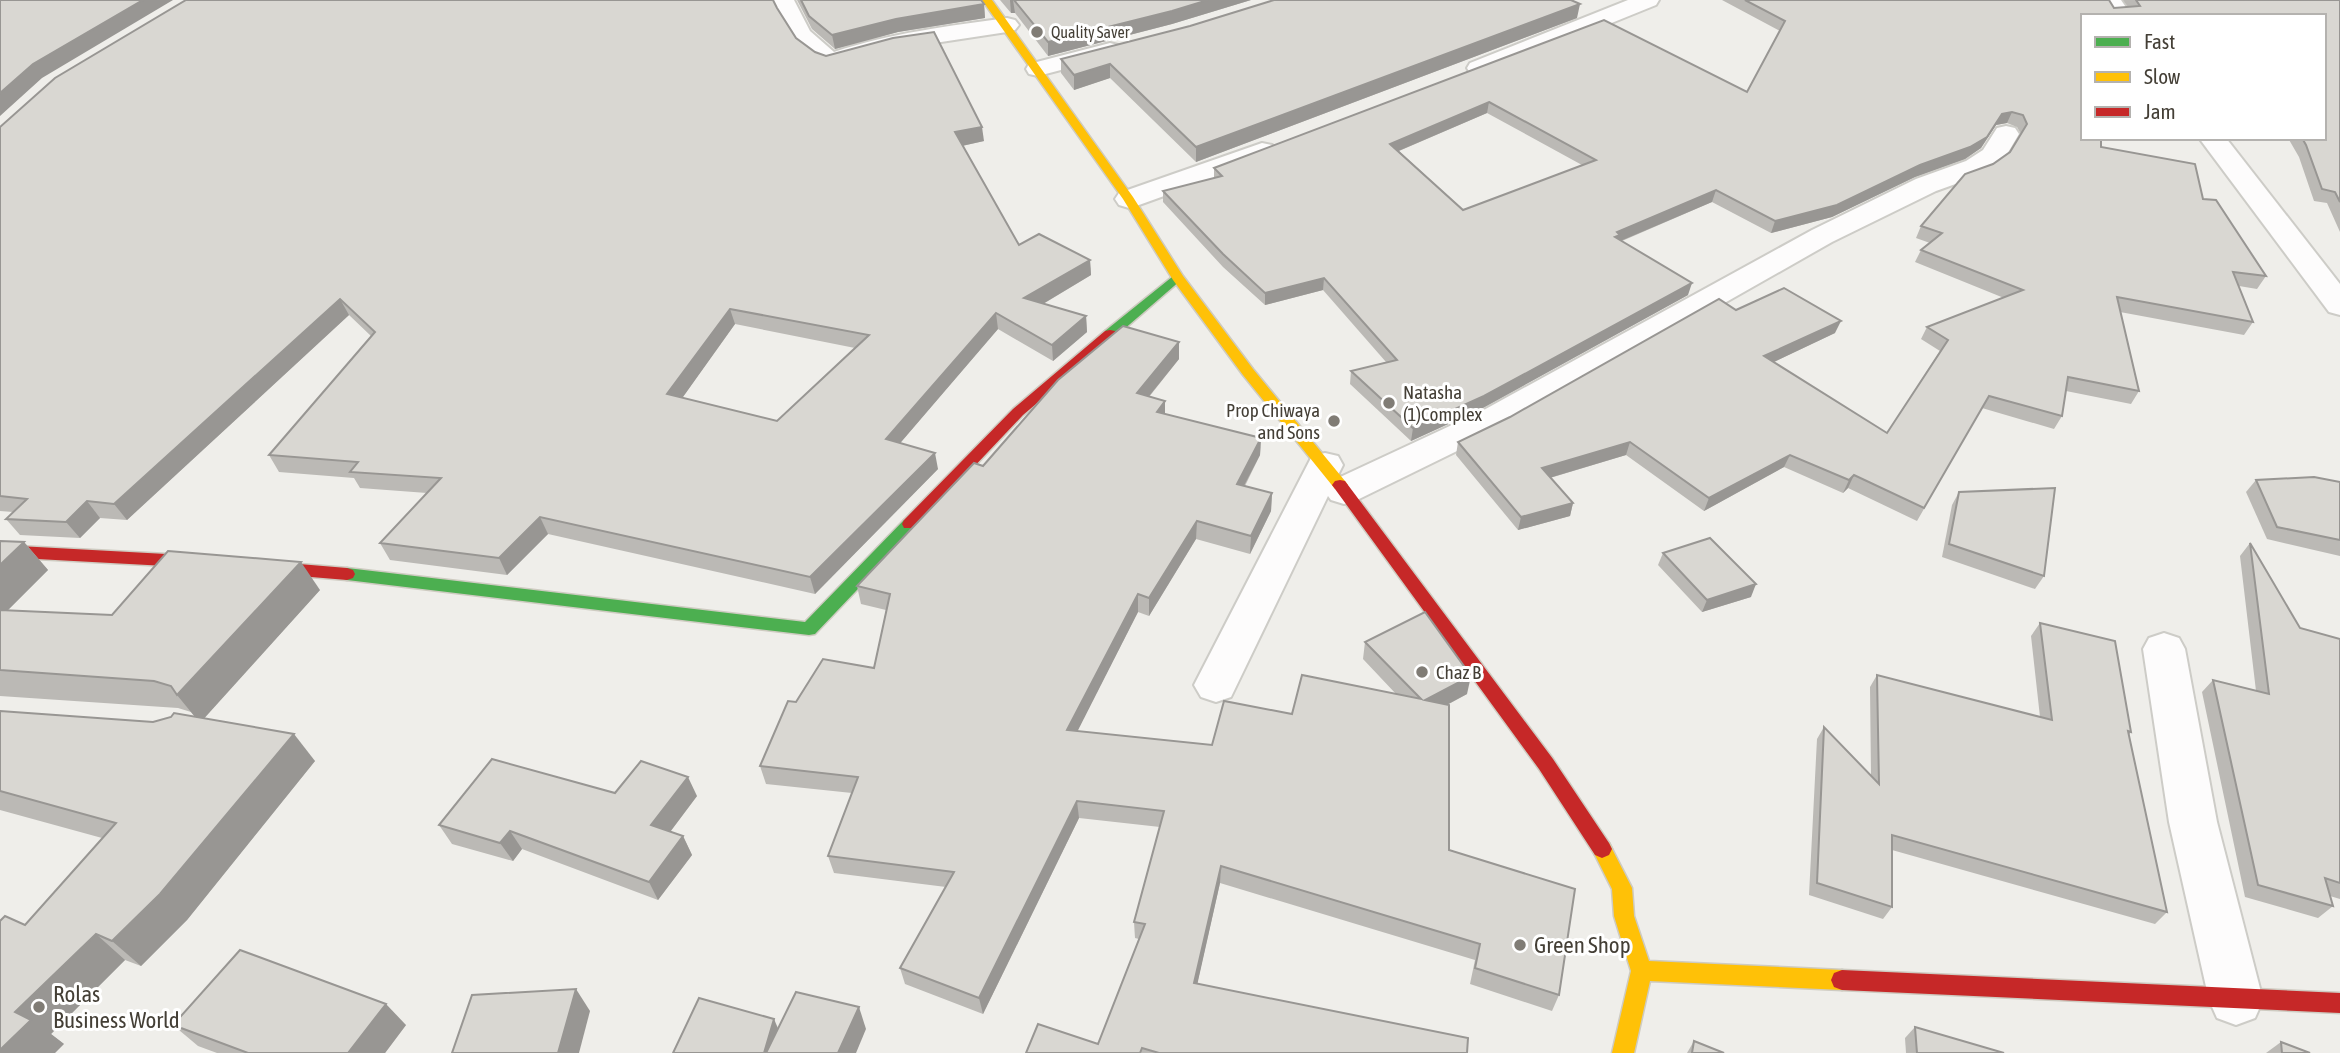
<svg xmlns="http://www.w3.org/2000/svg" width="2340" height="1053" viewBox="0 0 2340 1053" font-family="'Asap Condensed',sans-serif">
<rect width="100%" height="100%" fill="#efeeea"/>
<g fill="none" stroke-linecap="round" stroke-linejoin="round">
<defs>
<g id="street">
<path d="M 772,0 L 794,0 L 810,31 L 834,52 C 890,33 949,26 1007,18 L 1015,20 L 1019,25 L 1015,30 L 1007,32 L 895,49 L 830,68 C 799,61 784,26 772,0 Z"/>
<path d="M 1628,0 L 1659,0 L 1656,5 L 1488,73 L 1479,75 L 1470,73 L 1467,68 L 1470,63 Z"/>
<path d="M 2099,0 L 2121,0 L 2132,16 L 2109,16 Z"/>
<path d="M 1110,43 L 1118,45 L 1122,50 L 1118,55 L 1038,76 L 1029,74 L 1026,69 L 1029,64 Z"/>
<path d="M 2006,126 L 2015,128 L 2019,134 L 2003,161 L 1986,173 L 1936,191 L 1832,242 L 1506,427 L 1357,500 L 1344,504 L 1331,500 L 1328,496 L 1231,697 L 1216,702 L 1201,697 L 1194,685 L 1312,456 L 1325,453 L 1338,456 L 1343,465 L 1336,479 L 1482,411 L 1812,230 L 1916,179 L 1966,161 L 1983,150 L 1997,128 Z"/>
<path d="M 2199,138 L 2226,138 L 2340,284 L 2340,315 L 2329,312 Z"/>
<path d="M 1262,143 L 1272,145 L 1275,151 L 1272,157 L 1139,205 L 1129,208 L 1119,205 L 1115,199 L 1119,193 Z"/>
<path d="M 2164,633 L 2179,638 L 2185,649 L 2217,822 L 2263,1000 L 2255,1018 L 2236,1025 L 2217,1018 L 2209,1000 L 2169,822 L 2143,649 L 2149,638 Z"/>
</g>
<g id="fast">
<path d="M 1177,273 L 1183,277 L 1181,280 L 1115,337 L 1105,337 L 1105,331 Z"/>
<path d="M 910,519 L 916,520 L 918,524 L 916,528 L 815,634 L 809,635 L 347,580 L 341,578 L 339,574 L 341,570 L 347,568 L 805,622 L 904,520 Z"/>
</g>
<g id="slow">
<path d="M 982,0 L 992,0 L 1133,197 L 1183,276 L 1253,369 L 1345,481 L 1348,485 L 1345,489 L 1335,489 L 1243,375 L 1173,280 L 1123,199 Z"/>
<path d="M 1602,840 L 1609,843 L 1632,888 L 1634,916 L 1649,961 L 1842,970 L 1850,973 L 1853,980 L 1850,987 L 1842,990 L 1650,981 L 1634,1053 L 1612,1053 L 1631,971 L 1614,916 L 1612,889 L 1592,849 L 1595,843 Z"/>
</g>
<g id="jam">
<path d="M 1110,330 L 1115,331 L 1115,337 L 1023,415 L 916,528 L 904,528 L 902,524 L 904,520 L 1013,409 L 1105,331 Z"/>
<path d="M 1340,480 L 1345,481 L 1553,759 L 1609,843 L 1612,849 L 1609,855 L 1602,858 L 1595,855 L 1539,769 L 1335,489 L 1332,485 L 1335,481 Z"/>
<path d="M 0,545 L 203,556 L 347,568 L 353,570 L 355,574 L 353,578 L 347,580 L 203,568 L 0,557 Z"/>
<path d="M 1842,970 L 2340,993 L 2340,1013 L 1842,990 L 1834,987 L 1831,980 L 1834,973 Z"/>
</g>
</defs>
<use href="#street" stroke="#cdccc7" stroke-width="4"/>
<use href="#fast" stroke="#cecbc1" stroke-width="3"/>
<use href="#slow" stroke="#cecbc1" stroke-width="3"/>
<use href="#jam" stroke="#cecbc1" stroke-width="3"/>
<use href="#street" fill="#fdfcfc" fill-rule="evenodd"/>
<use href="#fast" fill="#4caf50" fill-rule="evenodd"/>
<use href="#slow" fill="#ffc107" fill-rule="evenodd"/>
<use href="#jam" fill="#c62828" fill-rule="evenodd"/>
</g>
<g fill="#bbb9b5" fill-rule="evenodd">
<path d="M 797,0 L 981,0 L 984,4 L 985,18 L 898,32 L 835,49 L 812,29 Z"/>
<path d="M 1000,0 L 1251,0 L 1172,24 L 1048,56 L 1015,13 L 1011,13 Z"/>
<path d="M 1722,0 L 2109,0 L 2114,8 L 2128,7 L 2123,0 L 2340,0 L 2340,232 L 2327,203 L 2314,201 L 2299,157 L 2288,138 L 2324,138 L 2324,16 L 2083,16 L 2101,147 L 2203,199 L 2266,276 L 2257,289 L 2239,286 L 2253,322 L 2244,335 L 2120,312 L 2139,391 L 2131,404 L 2066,391 L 2062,416 L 2054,429 L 1982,408 L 1917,521 L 1848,488 L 1843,493 L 1784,467 L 1704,511 L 1626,455 L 1550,478 L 1573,503 L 1570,516 L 1518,530 L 1456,455 L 1458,442 L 1736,310 L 1835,333 L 1774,362 L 1887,433 L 1940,351 L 1921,339 L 1927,327 L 2004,298 L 1915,262 L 1921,250 L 1930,243 L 1916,238 L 1921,226 L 1993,164 L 2010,152 L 2021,134 L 2017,127 L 2007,123 L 1996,125 L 1981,148 L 1965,159 L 1915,177 L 1832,217 L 1771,233 L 1712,202 L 1622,241 L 1688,295 L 1481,409 L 1411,441 L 1350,384 L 1351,371 L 1386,362 L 1323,290 L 1265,305 L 1223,267 L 1163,202 L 1163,191 L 1214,178 L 1214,168 L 1604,20 L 1747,92 L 1780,31 ZM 1487,113 L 1582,165 L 1463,210 L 1399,151 Z"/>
<path d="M 777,8 L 796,38 L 815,52 L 984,141 L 962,146 L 1019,245 L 1090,260 L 1091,275 L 1043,304 L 1086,316 L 1087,332 L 1053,361 L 998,329 L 900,443 L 938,469 L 815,594 L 548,534 L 507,575 L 390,560 L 380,543 L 427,493 L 360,488 L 354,478 L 279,472 L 269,455 L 371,336 L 349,315 L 127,520 L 100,518 L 80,538 L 20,535 L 6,519 L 13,512 L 0,511 L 0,127 ZM 735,324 L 855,348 L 777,421 L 682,398 Z"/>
<path d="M 1577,18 L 1196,162 L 1110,78 L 1074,90 L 1061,73 L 1061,59 L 1190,26 Z"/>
<path d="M 1179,342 L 1179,359 L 1149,397 L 1165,414 L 1261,438 L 1260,455 L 1245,486 L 1272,493 L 1271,511 L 1250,554 L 1196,539 L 1149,616 L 1138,612 L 1077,731 L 1212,745 L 1292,714 L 1396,694 L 1363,659 L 1365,642 L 1467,694 L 1447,705 L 1449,850 L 1559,995 L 1552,1011 L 1470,984 L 1475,960 L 1220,883 L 1197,984 L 1467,1053 L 1026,1053 L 1098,1044 L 1139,939 L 1135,938 L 1134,922 L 1160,827 L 1079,818 L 983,1014 L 905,984 L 900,968 L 946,887 L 834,873 L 828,856 L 852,793 L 766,784 L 760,766 L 796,702 L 874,668 L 886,610 L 861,604 L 857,586 L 983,466 Z"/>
<path d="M 2256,480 L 2340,482 L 2340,556 L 2267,539 L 2246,492 Z"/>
<path d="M 1959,492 L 2044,576 L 2035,589 L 1942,557 L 1952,505 Z"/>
<path d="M 0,541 L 24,542 L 48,570 L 8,610 L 112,615 L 320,590 L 204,718 L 315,761 L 187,920 L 141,966 L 125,960 L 51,1034 L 64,1044 L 0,1053 L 25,925 L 102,838 L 0,810 L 0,711 L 153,722 L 195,717 L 191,712 L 178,708 L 0,696 Z"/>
<path d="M 2250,543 L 2300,628 L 2340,639 L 2340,899 L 2330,896 L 2333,906 L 2318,918 L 2245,897 L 2202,692 L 2213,680 L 2256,691 L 2240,556 Z"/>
<path d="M 1663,553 L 1751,597 L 1702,612 L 1658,565 Z"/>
<path d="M 2040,623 L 2131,732 L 2129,735 L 2167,912 L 2155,924 L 1892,850 L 1892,907 L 1883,919 L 1809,895 L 1817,739 L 1824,727 L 1871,775 L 1870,687 L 1877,675 L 2040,717 L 2031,636 Z"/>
<path d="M 615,793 L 697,796 L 670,832 L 683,836 L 692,855 L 658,900 L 522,849 L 513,861 L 452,844 L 439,825 Z"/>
<path d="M 173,1025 L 406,1025 L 385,1053 L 217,1053 L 198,1046 Z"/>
<path d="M 1915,1027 L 2004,1053 L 1906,1053 L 1905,1038 Z"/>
<path d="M 1694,1041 L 1724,1053 L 1687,1053 Z"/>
<path d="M 2281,1042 L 2282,1053 L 2266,1053 Z"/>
</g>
<g fill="#989693">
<path d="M 143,0 L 173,0 L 42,78 L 0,116 L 0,93 L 33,64 Z"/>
<path d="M 1010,0 L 1013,0 L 1015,13 L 1011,13 Z"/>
<path d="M 1208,0 L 1251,0 L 1172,24 L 1048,56 L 1048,42 Z"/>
<path d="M 984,4 L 985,18 L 898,32 L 835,49 L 832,35 L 896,19 Z"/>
<path d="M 1580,4 L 1577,18 L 1196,162 L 1196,147 Z"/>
<path d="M 1110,64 L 1110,78 L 1074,90 L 1074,75 Z"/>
<path d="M 1489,102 L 1487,113 L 1389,155 L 1390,144 Z"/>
<path d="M 2012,112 L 2007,123 L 1996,125 L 1981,148 L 1965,159 L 1915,177 L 1832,217 L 1771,233 L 1775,221 L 1920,165 L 2002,114 Z"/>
<path d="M 982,127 L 984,141 L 957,147 L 955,132 Z"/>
<path d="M 1716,190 L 1712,202 L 1618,242 L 1616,237 L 1617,232 Z"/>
<path d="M 1090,260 L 1091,275 L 1026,314 L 1024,298 Z"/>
<path d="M 1324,278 L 1323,290 L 1265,305 L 1265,293 Z"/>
<path d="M 1692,283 L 1688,295 L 1481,409 L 1411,441 L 1413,428 Z"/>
<path d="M 340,299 L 349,315 L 127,520 L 114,504 Z"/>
<path d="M 730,309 L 735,324 L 673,411 L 667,394 Z"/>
<path d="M 996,313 L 998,329 L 890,455 L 886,439 Z"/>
<path d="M 1086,316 L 1087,332 L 1053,361 L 1052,345 Z"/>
<path d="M 1841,321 L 1835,333 L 1759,369 L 1764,356 Z"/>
<path d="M 1179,342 L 1179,359 L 1137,411 L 1137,393 Z"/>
<path d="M 1165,401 L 1165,419 L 1157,412 Z"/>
<path d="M 1261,438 L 1260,455 L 1236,501 L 1237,484 Z"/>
<path d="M 1630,442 L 1626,455 L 1539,481 L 1542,468 Z"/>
<path d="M 935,453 L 938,469 L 815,594 L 810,577 Z"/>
<path d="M 1790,455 L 1784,467 L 1704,511 L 1709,498 Z"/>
<path d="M 1854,475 L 1848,488 L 1843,493 L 1849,480 Z"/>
<path d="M 1272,493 L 1271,511 L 1250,554 L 1251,536 Z"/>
<path d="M 87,501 L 100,518 L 80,538 L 66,522 Z"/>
<path d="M 1573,503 L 1570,516 L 1518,530 L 1521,517 Z"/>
<path d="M 540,517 L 548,534 L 507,575 L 499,558 Z"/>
<path d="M 1197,521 L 1196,539 L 1149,616 L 1149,598 Z"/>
<path d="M 24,542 L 48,570 L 0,618 L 0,565 Z"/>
<path d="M 301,562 L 320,590 L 200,723 L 177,695 Z"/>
<path d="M 1756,584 L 1751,597 L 1702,612 L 1707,600 Z"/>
<path d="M 1138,594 L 1138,612 L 1069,748 L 1067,730 Z"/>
<path d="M 1471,676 L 1467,694 L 1422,718 L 1425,700 Z"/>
<path d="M 294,734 L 315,761 L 187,920 L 141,966 L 112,941 Z"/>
<path d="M 688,777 L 697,796 L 661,844 L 651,825 Z"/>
<path d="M 1077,801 L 1079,818 L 983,1014 L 979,998 Z"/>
<path d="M 510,831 L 522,849 L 513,861 L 500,843 Z"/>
<path d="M 683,836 L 692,855 L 658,900 L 649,882 Z"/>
<path d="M 1221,866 L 1220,883 L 1194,999 L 1194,983 Z"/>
<path d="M 96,934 L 125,960 L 51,1034 L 64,1044 L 55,1053 L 0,1053 L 0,1050 L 15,1012 Z"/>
<path d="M 576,989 L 590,1011 L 579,1053 L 558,1053 Z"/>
<path d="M 386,1004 L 406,1025 L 385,1053 L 348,1053 Z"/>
<path d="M 859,1007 L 866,1029 L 856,1053 L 838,1053 Z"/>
<path d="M 774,1019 L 783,1040 L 780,1053 L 764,1053 Z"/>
</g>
<g fill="#d9d7d2" stroke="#989693" stroke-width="2" fill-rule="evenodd">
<path d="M 0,0 L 143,0 L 33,64 L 0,93 Z"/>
<path d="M 186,0 L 773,0 L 777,8 L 796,38 L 815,52 L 826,56 L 893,38 L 934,32 L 982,127 L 955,132 L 1019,245 L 1039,234 L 1090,260 L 1024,298 L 1086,316 L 1052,345 L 996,313 L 886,439 L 935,453 L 810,577 L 540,517 L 499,558 L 380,543 L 441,478 L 350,472 L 358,462 L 269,455 L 375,332 L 340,299 L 114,504 L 87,501 L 66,522 L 6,519 L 27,499 L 0,496 L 0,127 L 55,78 ZM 730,309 L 869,335 L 777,421 L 667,394 Z"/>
<path d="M 801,0 L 981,0 L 984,4 L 896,19 L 832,35 L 809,16 Z"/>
<path d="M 1014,0 L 1208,0 L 1172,11 L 1048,42 Z"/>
<path d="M 1274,0 L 1571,0 L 1580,4 L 1196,147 L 1110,64 L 1074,75 L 1061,59 L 1190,26 Z"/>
<path d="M 1745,0 L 2109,0 L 2114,8 L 2140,6 L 2136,0 L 2340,0 L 2340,202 L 2335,192 L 2322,189 L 2306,145 L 2302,138 L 2324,138 L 2324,16 L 2083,16 L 2083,138 L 2101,138 L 2101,147 L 2195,164 L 2203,199 L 2216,200 L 2266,276 L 2233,272 L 2253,322 L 2117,297 L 2139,391 L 2068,377 L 2062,416 L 1989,396 L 1924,508 L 1854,475 L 1849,480 L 1790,455 L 1709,498 L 1630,442 L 1542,468 L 1573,503 L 1521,517 L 1458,442 L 1510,417 L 1719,299 L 1736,310 L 1784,288 L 1841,321 L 1764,356 L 1887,433 L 1948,340 L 1927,327 L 2023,290 L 1921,250 L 1942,233 L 1921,226 L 1965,174 L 1993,164 L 2010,152 L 2027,124 L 2023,115 L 2012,112 L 2002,114 L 1987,137 L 1970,147 L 1920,165 L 1837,205 L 1775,221 L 1716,190 L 1617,232 L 1620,235 L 1615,237 L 1692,283 L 1484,396 L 1413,428 L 1351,371 L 1397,360 L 1324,278 L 1265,293 L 1223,254 L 1163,191 L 1222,176 L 1214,168 L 1604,20 L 1747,92 L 1785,21 ZM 1489,102 L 1596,160 L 1463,210 L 1390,144 Z"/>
<path d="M 1123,326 L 1179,342 L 1137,393 L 1165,401 L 1157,412 L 1261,438 L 1237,484 L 1272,493 L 1251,536 L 1197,521 L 1149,598 L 1138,594 L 1067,730 L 1212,745 L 1224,701 L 1292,714 L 1302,675 L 1421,699 L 1365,642 L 1425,612 L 1471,676 L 1425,700 L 1449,705 L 1449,850 L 1575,889 L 1559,995 L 1475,968 L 1480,944 L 1221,866 L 1194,983 L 1468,1038 L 1467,1053 L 1159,1053 L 1142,1048 L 1140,1053 L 1026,1053 L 1038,1024 L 1098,1044 L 1145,924 L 1134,922 L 1164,811 L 1077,801 L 979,998 L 900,968 L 954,872 L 828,856 L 858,777 L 760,766 L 788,701 L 796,702 L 823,659 L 874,668 L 890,594 L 857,586 L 974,463 L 983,466 L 1058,380 Z"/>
<path d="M 2314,477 L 2340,482 L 2340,540 L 2277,527 L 2256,480 Z"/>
<path d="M 2055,488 L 2044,576 L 1949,544 L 1959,492 Z"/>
<path d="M 1710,538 L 1756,584 L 1707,600 L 1663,553 Z"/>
<path d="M 0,541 L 24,542 L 0,565 Z"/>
<path d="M 2250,543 L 2300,628 L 2340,639 L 2340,883 L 2325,878 L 2333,906 L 2258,885 L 2213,680 L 2269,694 Z"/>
<path d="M 168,551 L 301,562 L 177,695 L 171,686 L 154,681 L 0,670 L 0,610 L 112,615 Z"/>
<path d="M 2040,623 L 2115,641 L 2131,732 L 2128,731 L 2167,912 L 1892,835 L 1892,907 L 1817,883 L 1824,727 L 1879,784 L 1877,675 L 2052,720 Z"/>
<path d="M 0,711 L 153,722 L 171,717 L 174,713 L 294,734 L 160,894 L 112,941 L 96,934 L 15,1012 L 31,1020 L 0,1050 L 0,921 L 5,916 L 25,925 L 116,823 L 0,791 Z"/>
<path d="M 492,759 L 615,793 L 641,761 L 688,777 L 651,825 L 683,836 L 649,882 L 510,831 L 500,843 L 439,825 Z"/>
<path d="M 240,950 L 386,1004 L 348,1053 L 248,1053 L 173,1025 Z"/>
<path d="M 576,989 L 558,1053 L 452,1053 L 472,995 Z"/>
<path d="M 796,992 L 859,1007 L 838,1053 L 766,1053 Z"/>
<path d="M 699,998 L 774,1019 L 764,1053 L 673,1053 Z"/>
<path d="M 1915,1027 L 2004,1053 L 1917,1053 Z"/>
<path d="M 1694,1041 L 1724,1053 L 1692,1053 Z"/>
<path d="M 2281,1042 L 2310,1053 L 2282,1053 Z"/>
</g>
<g fill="#807c75" stroke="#fff" stroke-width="2.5">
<circle cx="1037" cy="32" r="7"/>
<circle cx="1389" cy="403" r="7"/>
<circle cx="1334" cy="421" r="7"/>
<circle cx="1422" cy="672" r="7"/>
<circle cx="1520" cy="945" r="7"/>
<circle cx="39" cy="1007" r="7"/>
</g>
<g text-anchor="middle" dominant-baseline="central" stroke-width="6" stroke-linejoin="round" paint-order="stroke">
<g font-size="16" fill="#443f36" stroke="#fff" text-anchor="start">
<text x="1051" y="32">Quality Saver</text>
</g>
<g font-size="19" fill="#443f36" stroke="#fff" text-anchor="start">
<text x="1403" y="392">Natasha<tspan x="1403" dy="22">(1)Complex</tspan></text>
<text x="1320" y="410" text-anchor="end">Prop Chiwaya<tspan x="1320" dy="22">and Sons</tspan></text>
<text x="1436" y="672">Chaz B</text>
</g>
<g font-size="23" fill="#443f36" stroke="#fff" text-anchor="start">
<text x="1534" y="945">Green Shop</text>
<text x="53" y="994">Rolas<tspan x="53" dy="26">Business World</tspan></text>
</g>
</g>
<rect x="2081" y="14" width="245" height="126" fill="#ffffff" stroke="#b4b2af" stroke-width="2"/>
<rect x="2095" y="37" width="35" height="10" fill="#4caf50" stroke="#b4b2af" stroke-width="2"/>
<text x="2144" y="49" font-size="21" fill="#443f36">Fast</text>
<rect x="2095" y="72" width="35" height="10" fill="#ffc107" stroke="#b4b2af" stroke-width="2"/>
<text x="2144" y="84" font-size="21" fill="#443f36">Slow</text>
<rect x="2095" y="107" width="35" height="10" fill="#c62828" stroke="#b4b2af" stroke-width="2"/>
<text x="2144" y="119" font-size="21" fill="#443f36">Jam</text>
</svg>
